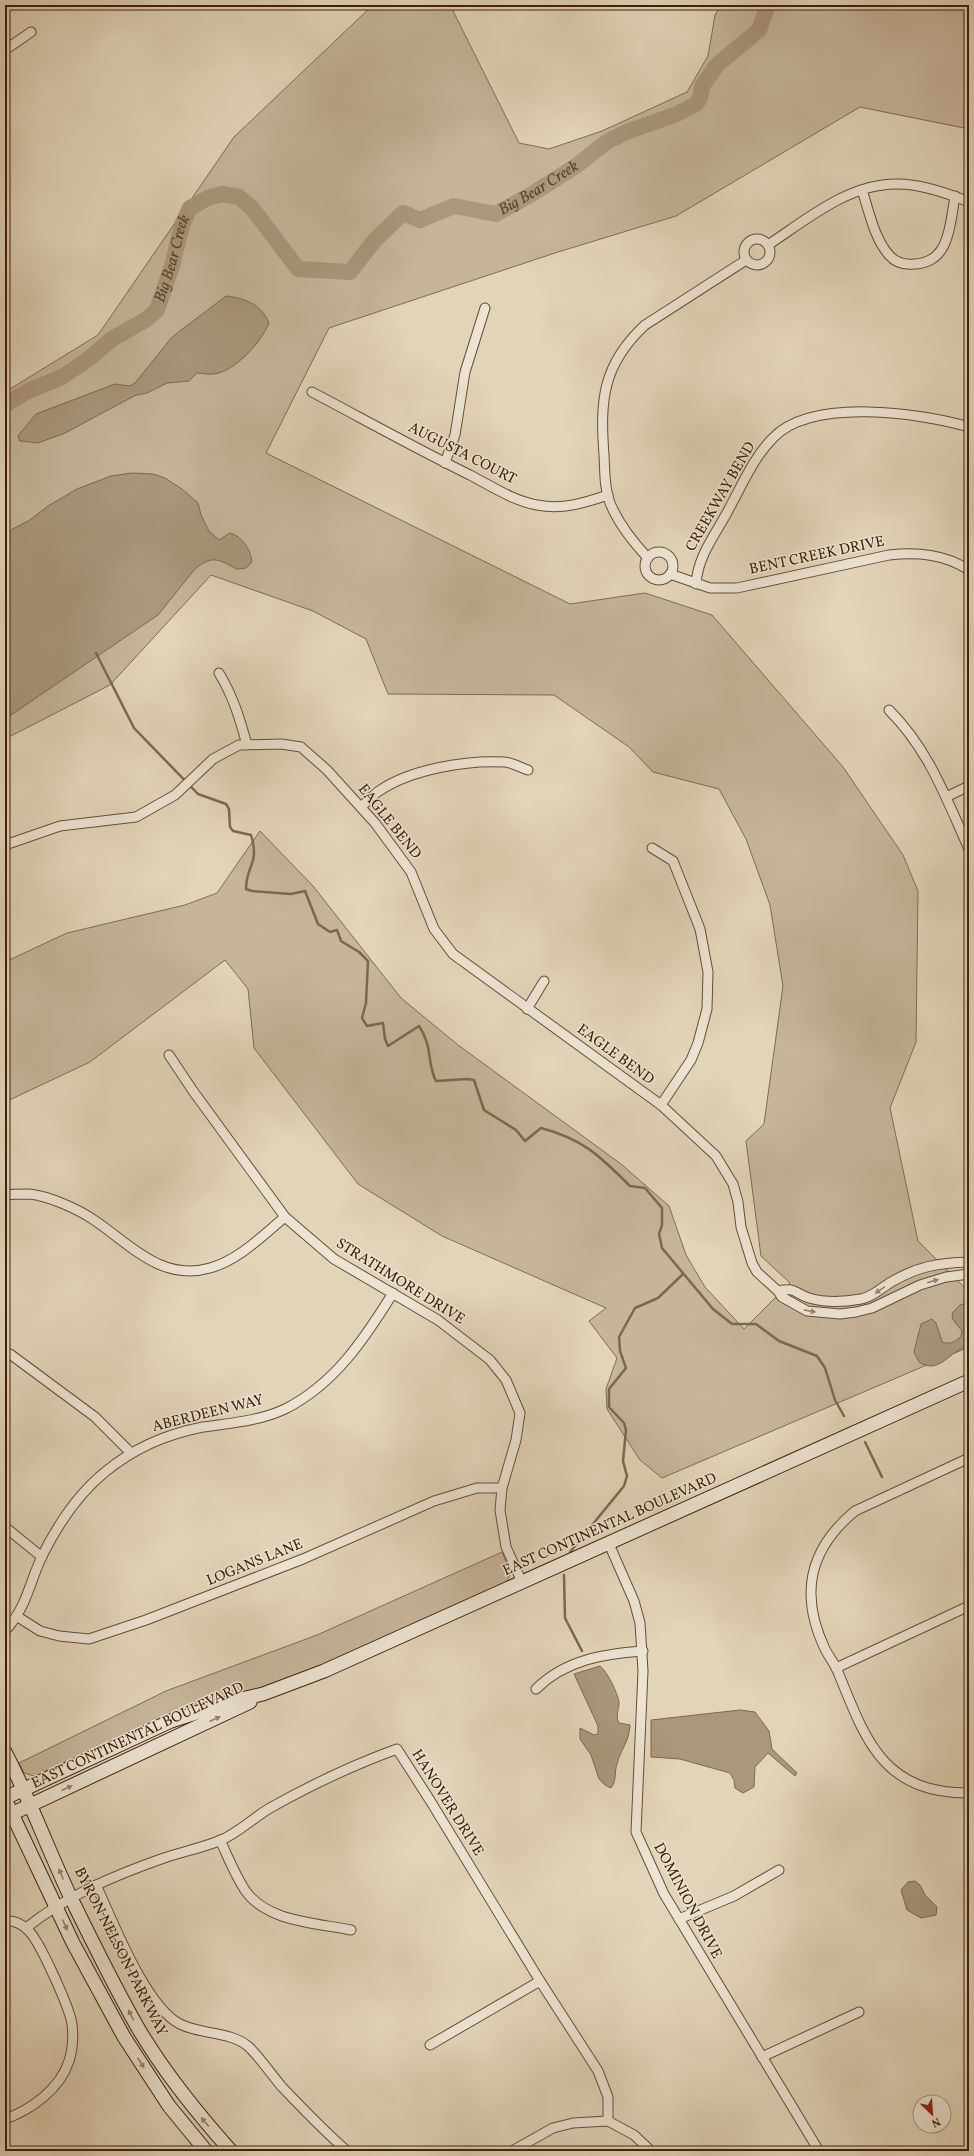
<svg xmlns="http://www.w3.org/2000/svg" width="974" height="2156" viewBox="0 0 974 2156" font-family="Vollkorn,serif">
<rect width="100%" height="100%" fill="#e2d4b9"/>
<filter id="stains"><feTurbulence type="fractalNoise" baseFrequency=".005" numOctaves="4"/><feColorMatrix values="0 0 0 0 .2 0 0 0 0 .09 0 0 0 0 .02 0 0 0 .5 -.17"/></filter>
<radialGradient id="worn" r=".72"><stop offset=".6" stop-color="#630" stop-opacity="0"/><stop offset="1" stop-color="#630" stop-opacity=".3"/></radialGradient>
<g fill="#c6b59b" stroke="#816a52">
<path d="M 373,5 L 450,5 L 519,143 L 549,149 L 602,131 L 687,92 L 708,56 L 715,15 L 721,5 L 969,5 L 969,129 L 860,107 L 676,216 L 558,252 L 329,328 L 266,453 L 570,604 L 645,593 L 712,615 L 843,767 L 903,855 L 918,891 L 916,1042 L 890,1108 L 918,1241 L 964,1287 L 969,1286 L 969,1347 L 662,1478 L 640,1460 L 607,1409 L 606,1389 L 617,1358 L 589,1321 L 606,1308 L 442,1236 L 358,1184 L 254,1048 L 248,989 L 225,960 L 90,1062 L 5,1102 L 5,962 L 67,933 L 185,905 L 217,893 L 260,831 L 313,886 L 401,998 L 458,1045 L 621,1164 L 669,1206 L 686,1255 L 705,1287 L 744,1329 L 790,1283 L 761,1256 L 746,1141 L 764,1124 L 783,986 L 770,905 L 746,839 L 719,789 L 653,772 L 629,747 L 554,695 L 388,694 L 366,639 L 313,611 L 211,575 L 110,685 L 5,739 L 5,392 L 98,335 L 234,137 Z"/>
<path d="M 502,1552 L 511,1573 L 507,1581 L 501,1586 L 277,1685 L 37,1777 L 24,1773 L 19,1763 L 166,1691 L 317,1635 Z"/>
</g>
<g fill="#aa977d" stroke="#7e674e">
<path d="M 226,296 C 245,298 262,305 269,323 C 262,341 234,373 213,374 C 208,375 202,373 197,373 L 189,381 L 167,383 L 147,393 L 136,395 L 65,433 L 38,443 L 20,441 L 18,436 L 36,414 L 115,384 L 130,386 L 135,383 L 172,337 Z"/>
<path d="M 132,473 L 153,474 L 165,478 L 182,489 L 198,503 L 201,515 L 209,531 L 219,540 L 230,533 C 242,536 251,550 252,562 L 246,568 L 237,569 C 219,560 213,554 195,569 L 158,615 L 5,719 L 5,533 L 30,520 L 48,506 L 77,489 L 111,476 Z"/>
<path d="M 969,1302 L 969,1346 C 950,1349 940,1376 919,1362 L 914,1352 L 921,1324 L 932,1319 L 936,1323 L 942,1342 C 949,1345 956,1342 961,1336 L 962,1331 L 952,1318 L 953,1312 L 960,1305 Z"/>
<path d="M 600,1666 C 607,1671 618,1694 619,1702 C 619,1710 615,1716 619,1723 L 630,1725 C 629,1743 621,1748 617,1764 C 614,1772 617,1780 611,1788 L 605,1785 L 599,1779 L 591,1755 L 580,1739 L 580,1728 L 594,1735 L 598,1734 L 598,1726 L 574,1674 Z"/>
<path d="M 740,1710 L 755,1712 L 769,1731 L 772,1749 L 797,1773 L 795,1776 L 768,1753 L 755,1767 L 754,1787 L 743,1793 L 735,1788 L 734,1780 L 730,1773 L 680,1759 L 651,1757 L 651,1720 Z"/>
<path d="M 915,1881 L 920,1885 L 925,1895 L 937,1907 L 936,1915 L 921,1918 L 907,1910 L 901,1890 L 908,1882 Z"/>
</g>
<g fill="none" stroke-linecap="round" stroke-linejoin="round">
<g stroke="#7e674e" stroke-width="2.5">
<path d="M 96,653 L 134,728 L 198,794 L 226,804 L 229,809 L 230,827 L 233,831 L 251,835 C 260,864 246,865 246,889 L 252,891 L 291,894 L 305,891 L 318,924 L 330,932 L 337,930 L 341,941 L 359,952 L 368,961 L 366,1003 L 362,1018 L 367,1026 L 383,1023 L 385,1039 L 388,1046 L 419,1026 C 433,1046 427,1065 436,1081 L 467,1079 L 474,1080 L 484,1110 L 516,1130 L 525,1141 L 541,1128 C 583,1139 600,1156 630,1186 L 645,1188 L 662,1208 L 662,1225 L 659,1234 L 662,1248 L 713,1309 L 732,1324 L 756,1324 L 779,1341 L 817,1356 L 825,1368 L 835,1400 L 844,1416"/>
<path d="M 865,1442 L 882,1477"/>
<path d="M 570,1552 L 624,1486 L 627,1476 L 623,1461 L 626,1430 L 624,1423 L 609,1407 L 609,1389 L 626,1368 L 620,1351 L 619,1337 L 635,1308 L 658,1298 L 683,1274"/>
<path d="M 564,1575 L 565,1618 L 582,1651"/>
</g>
<path stroke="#aa977d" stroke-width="16" id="s1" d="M 5,405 L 26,392 L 62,377 L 87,360 L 112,339 L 147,319 L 157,310 L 172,266 L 182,225 L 190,208 L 208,198 L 222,194 L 239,197 L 252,208 L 298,269 L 350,272 L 374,241 L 403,213 L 420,220 L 454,206 L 496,214 L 532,194 L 576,166 L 608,141 L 629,131 L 677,114 L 696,104 L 700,98 L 702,86 L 717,65 L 759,30 L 768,5"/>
<defs>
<g id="street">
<path d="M 5,50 L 31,32"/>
<path d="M 862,190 C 869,211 874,238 889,255 C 895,262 904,265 914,264 C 950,263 950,224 955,196"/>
<circle cx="757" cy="252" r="13"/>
<path d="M 768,245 C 806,220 849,183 898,184 C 922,184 947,193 969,202"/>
<path d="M 312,392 C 365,420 417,449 470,475 C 491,486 514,501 537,505 C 563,510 584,503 608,495"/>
<path d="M 445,463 L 455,435 L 465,372 L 485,308"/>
<circle cx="659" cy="566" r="14"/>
<path d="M 648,558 C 633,542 619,525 610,503 C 604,488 605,471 604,455 C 600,401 602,365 645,325 L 746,260"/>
<path d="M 670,574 L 710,588 L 737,588 L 889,555 C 918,552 944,554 969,570"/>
<path d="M 696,584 C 698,554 717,533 730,507 C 743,483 754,457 773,438 C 812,397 920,413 969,427"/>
<path d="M 219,673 C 233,696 240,719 247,745"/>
<path d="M 889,710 C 929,750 946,798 969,849"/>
<path d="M 946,797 L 969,786"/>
<path d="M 361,807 C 367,802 373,795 379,791 C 411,769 467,760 504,762 C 512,762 521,768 528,770"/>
<path d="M 5,845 L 60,826 L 136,817 L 175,795 L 213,759 L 239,745 L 281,744 L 301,747 L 327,770 L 375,823 L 411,872 L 434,929 L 453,954 L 661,1105 L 716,1156 L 733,1184 L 738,1202 L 741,1227 L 752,1263 L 757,1272 L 778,1291 L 782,1297 L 807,1311 L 840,1314 L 856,1312 L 872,1308 L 920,1285 L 946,1277 L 969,1274"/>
<path d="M 652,848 L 673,861 L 700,929 L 708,972 L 707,1009 L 698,1043 L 691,1060 L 661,1105"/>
<path d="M 527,1009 L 544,981"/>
<path d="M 169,1055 L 193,1091 L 285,1217 L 334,1259 L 438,1320 L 490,1360 L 506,1380 L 520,1413 L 516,1440 L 502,1488 L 500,1510 L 506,1547 L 522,1582"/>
<path d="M 5,1195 C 13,1194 21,1194 29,1194 C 49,1196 78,1209 94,1220 C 130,1244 161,1282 210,1268 C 239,1260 263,1235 285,1217"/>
<path d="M 778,1291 C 796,1287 794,1293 809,1298 C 826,1303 844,1302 861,1299 C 873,1297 882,1287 893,1281 C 919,1266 939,1263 969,1262"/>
<path d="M 10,1354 L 95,1417 L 130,1452"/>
<path d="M 969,1458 L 855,1511 C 809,1549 799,1594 825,1649 C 829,1657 835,1664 838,1672 C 866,1741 883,1793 969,1793"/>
<path d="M 5,1527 L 42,1557"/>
<path d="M 609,1544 L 634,1601 L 640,1623 L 643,1671 L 636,1832 L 664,1894 L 819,2151"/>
<path d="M 18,1617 L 40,1631 L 59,1636 L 89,1639 L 146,1620 L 303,1559 L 434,1501 L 477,1488 L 502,1488"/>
<path d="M 5,1631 C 27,1607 29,1584 42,1556 C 57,1526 79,1493 105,1472 C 134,1448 166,1434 203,1427 C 230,1423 260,1421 285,1409 C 335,1384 365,1338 393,1293"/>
<path d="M 836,1668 L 969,1606"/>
<path d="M 536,1689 C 565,1660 603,1654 643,1651"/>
<path d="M 220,1840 C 228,1857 235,1875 245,1890 C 266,1922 317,1923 351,1930"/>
<path d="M 96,1885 C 113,1921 145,2006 180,2024 C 201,2035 231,2031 249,2047 C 261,2059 271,2074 282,2087 C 303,2109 324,2131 347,2151"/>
<path d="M 679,1919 L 734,1896 L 779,1870"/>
<path d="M 5,1921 C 15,1920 22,1924 29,1931 C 41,1944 66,2001 71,2019 C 74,2031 73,2049 69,2061 C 60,2089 31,2110 5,2119"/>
<path d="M 26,1928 C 66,1896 115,1875 164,1858 C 182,1852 201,1848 219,1841 C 237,1834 253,1818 270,1808 C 311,1785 353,1765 397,1749 L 431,1802 L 540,1981 L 598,2071 L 608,2097 L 608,2121"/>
<path d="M 430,2045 L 540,1981"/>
<path d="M 762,2057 L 859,2012"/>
<path d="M 512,2151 L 553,2128 L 573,2123 L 608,2121 L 634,2135 L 651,2151"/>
</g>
<g id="secondary">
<path d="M 5,1752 C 30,1799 48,1850 71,1898 C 92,1941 114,1986 138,2028 C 164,2072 197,2113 231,2151"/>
<path d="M 5,1798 L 171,1721 L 233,1701 L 263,1694 L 324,1671 L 969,1381"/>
<path d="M 5,1799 L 73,1943 L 124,2037 L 169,2106 L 206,2151"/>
<path d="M 5,1817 L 250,1702"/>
</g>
</defs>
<use href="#street" stroke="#664d34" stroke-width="11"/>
<use href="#secondary" stroke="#3c2008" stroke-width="15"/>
<use href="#street" stroke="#ece3d2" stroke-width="9"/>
<use href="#secondary" stroke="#ece3d2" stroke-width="13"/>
</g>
<defs><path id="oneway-solid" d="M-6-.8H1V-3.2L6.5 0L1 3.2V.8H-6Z"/></defs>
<g fill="#94826d">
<use href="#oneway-solid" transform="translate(933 1281) rotate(-16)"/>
<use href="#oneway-solid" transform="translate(880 1290) rotate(145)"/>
<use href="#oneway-solid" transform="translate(810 1311) rotate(11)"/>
<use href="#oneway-solid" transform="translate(215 1719) rotate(-25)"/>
<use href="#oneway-solid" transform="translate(67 1788) rotate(-25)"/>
<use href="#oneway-solid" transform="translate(61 1874) rotate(-113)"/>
<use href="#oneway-solid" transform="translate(65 1925) rotate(66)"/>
<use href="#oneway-solid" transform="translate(131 2015) rotate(-117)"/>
<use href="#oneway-solid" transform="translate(141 2063) rotate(58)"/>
<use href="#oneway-solid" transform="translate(205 2122) rotate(-131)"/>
</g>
<g text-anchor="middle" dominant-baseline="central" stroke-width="3" stroke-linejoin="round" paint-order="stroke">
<g font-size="15" fill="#3c2008" stroke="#ece3d2">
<text transform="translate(462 454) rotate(27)">AUGUSTA COURT</text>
<text transform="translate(721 497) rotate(-60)">CREEKWAY BEND</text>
<text transform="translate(817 556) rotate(-12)">BENT CREEK DRIVE</text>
<text transform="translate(389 822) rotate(51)">EAGLE BEND</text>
<text transform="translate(615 1055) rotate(36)">EAGLE BEND</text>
<text transform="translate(400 1282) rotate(32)">STRATHMORE DRIVE</text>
<text transform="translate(208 1414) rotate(-14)">ABERDEEN WAY</text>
<text transform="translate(610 1525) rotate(-24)">EAST CONTINENTAL BOULEVARD</text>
<text transform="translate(255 1563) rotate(-22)">LOGANS LANE</text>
<text transform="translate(138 1736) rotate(-25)">EAST CONTINENTAL BOULEVARD</text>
<text transform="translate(447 1803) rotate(58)">HANOVER DRIVE</text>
<text transform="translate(687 1901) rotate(62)">DOMINION DRIVE</text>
<text transform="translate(120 1952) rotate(63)">BYRON NELSON PARKWAY</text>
</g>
<g font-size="16" font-style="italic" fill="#5d442b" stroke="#ece3d2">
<text stroke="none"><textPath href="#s1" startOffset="713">Big Bear Creek</textPath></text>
<text stroke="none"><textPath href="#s1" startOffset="234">Big Bear Creek</textPath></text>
</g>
</g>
<rect width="974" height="2156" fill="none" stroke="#e2d4b9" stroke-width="20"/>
<rect x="6" y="6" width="962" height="2144" fill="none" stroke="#3c2008" stroke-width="2"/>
<rect x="10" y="10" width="954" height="2136" fill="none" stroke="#3c2008"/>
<g transform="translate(932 2114) rotate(155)"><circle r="19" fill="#ece3d2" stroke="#a69581"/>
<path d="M0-3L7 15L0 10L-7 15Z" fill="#8f2418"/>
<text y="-6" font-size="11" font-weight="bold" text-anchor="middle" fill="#3c2008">N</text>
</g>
<rect width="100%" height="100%" filter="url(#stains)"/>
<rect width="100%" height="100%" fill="url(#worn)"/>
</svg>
